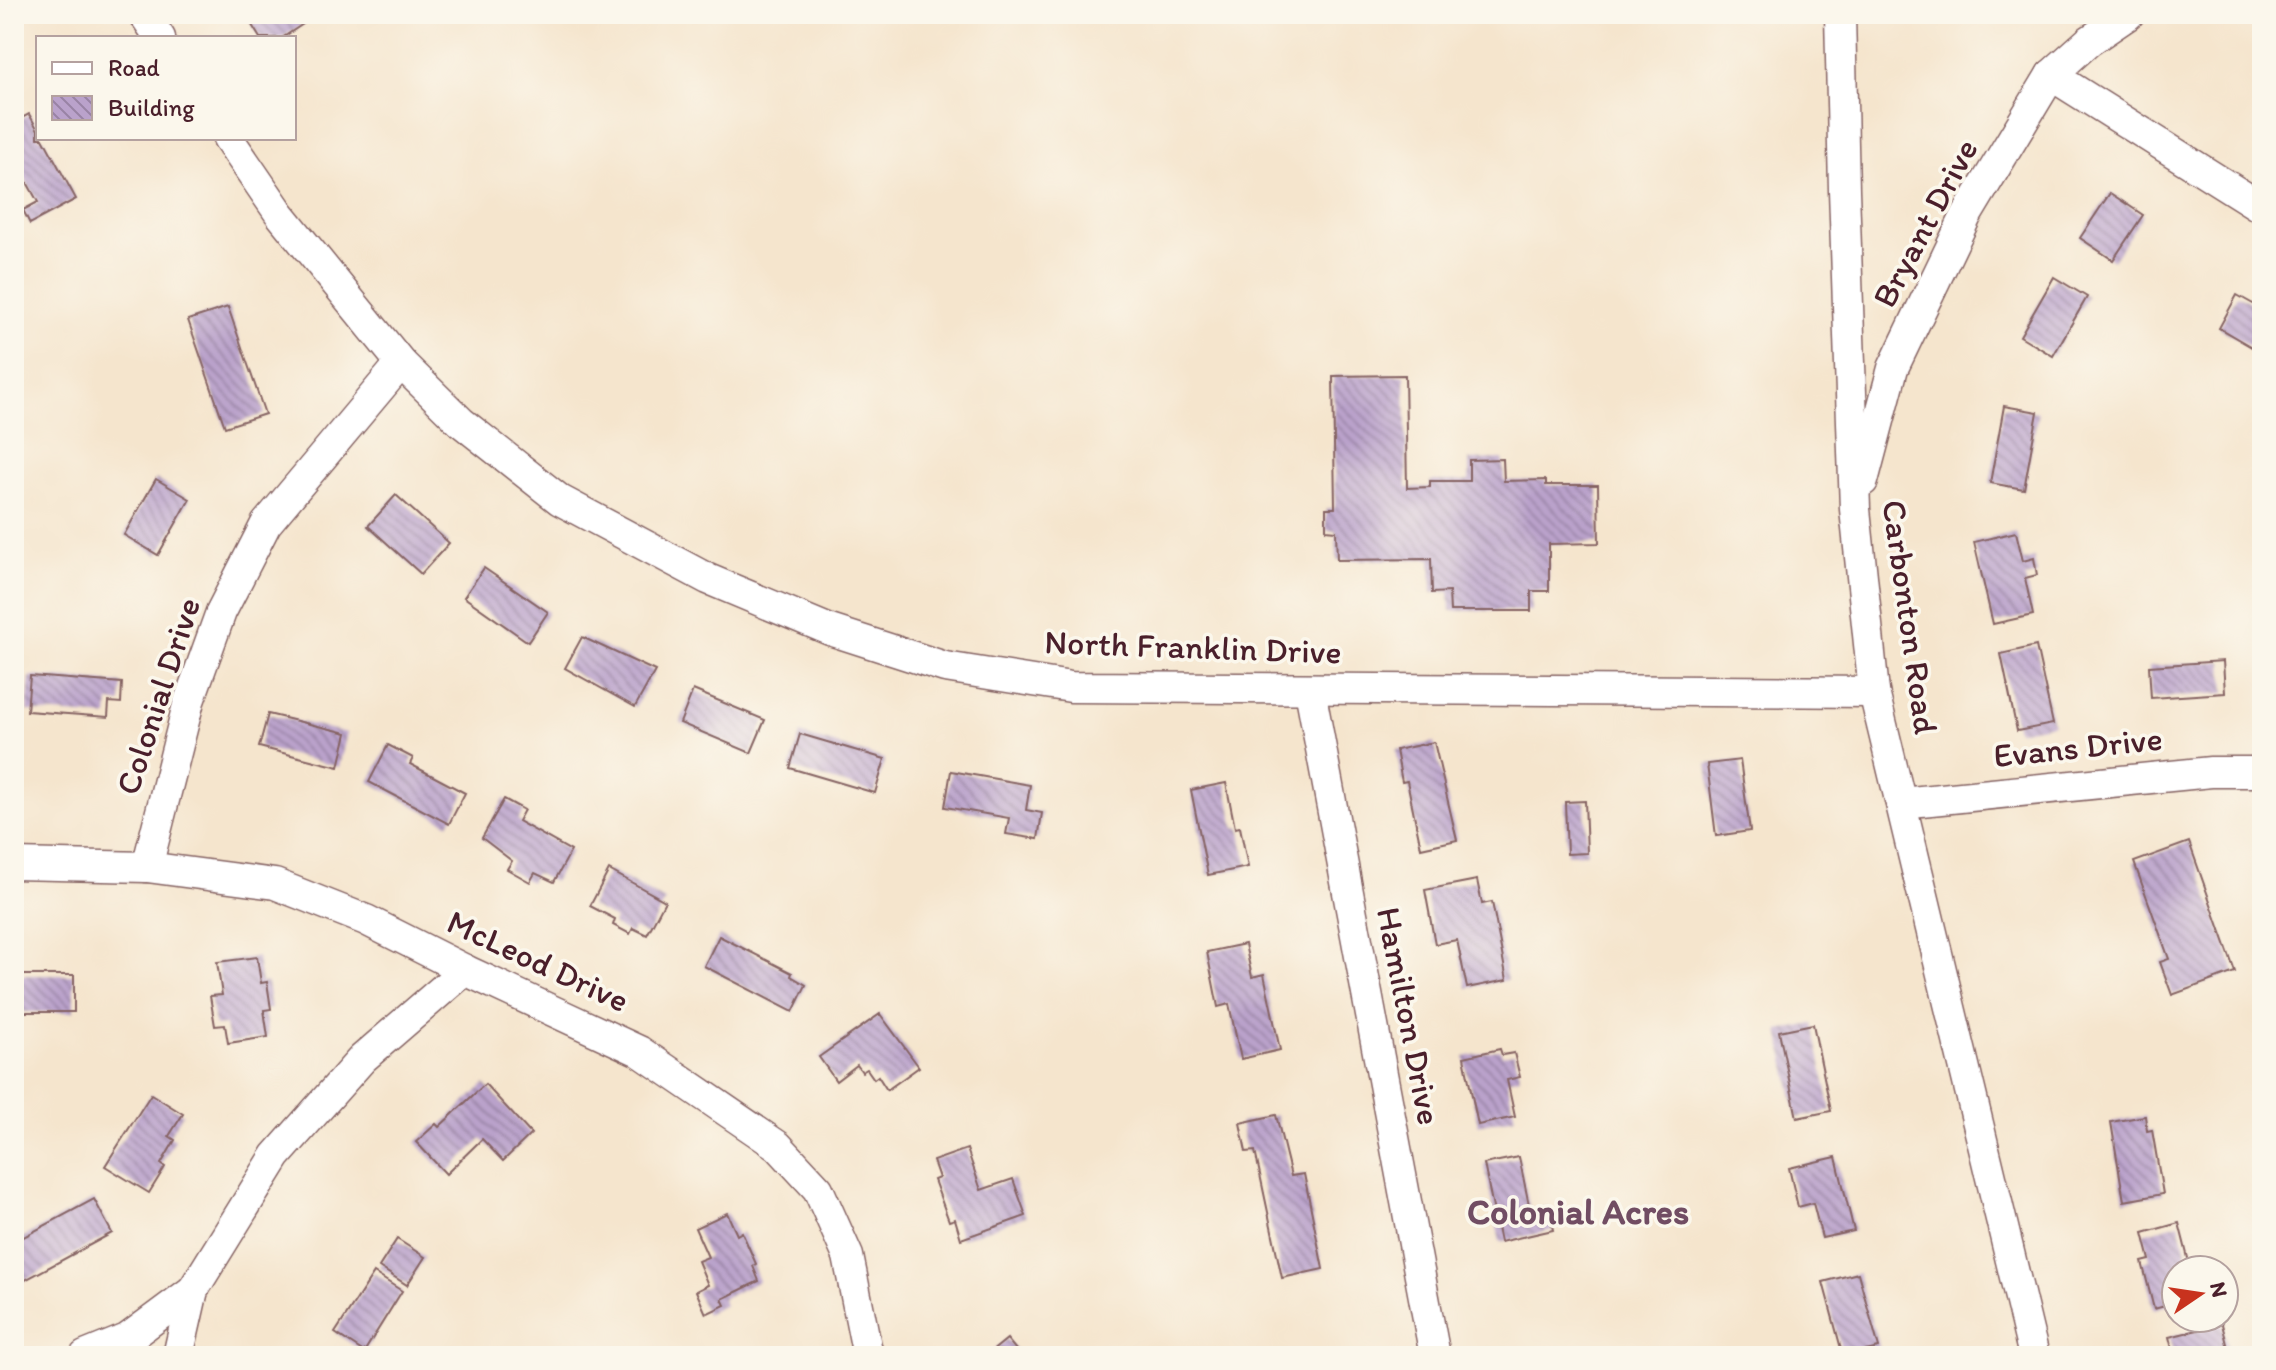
<svg xmlns="http://www.w3.org/2000/svg" width="2276" height="1370" viewBox="0 0 2276 1370" font-family="Itim,sans-serif">
<defs>
<pattern id="building-back-hatch" width="6" height="6" patternUnits="userSpaceOnUse" patternTransform="scale(2)"><rect width="6" height="6" fill="#baa2cb"/><path d="M-1 5l2 2M0 0l6 6M5-1l2 2" fill="none" stroke="#9983a5"/></pattern>
</defs>
<rect width="100%" height="100%" fill="#fbf7ec"/>
<filter id="ink" filterUnits="userSpaceOnUse"><feTurbulence type="fractalNoise" baseFrequency=".0125" numOctaves="2"/><feDisplacementMap in="SourceGraphic" scale="16" xChannelSelector="R" yChannelSelector="G"/><feConvolveMatrix kernelMatrix="1 2 1 2 8 2 1 2 1" color-interpolation-filters="sRGB"/></filter>
<filter id="wash" filterUnits="userSpaceOnUse"><feTurbulence type="fractalNoise" baseFrequency=".006" numOctaves="4" result="noise"/><feDisplacementMap in="SourceGraphic" scale="32" xChannelSelector="R" yChannelSelector="G"/><feGaussianBlur stdDeviation="1.8" result="paint"/><feColorMatrix in="noise" values="0 0 0 0 0 0 0 0 0 0 0 0 0 0 0 0 0 1.4 0 .05"/><feComposite in="paint" operator="in"/></filter>
<g filter="url(#wash)">
<rect width="100%" height="100%" fill="#f5e5cd"/>
<g id="blocks">
<g fill="url(#building-back-hatch)">
<path d="M 252,14 L 300,14 L 306,22 L 282,38 L 260,38 L 247,17 Z"/>
<path d="M 29,114 L 38,130 L 38,138 L 43,138 L 76,199 L 30,224 L 23,210 L 38,202 L 14,159 L 14,122 Z"/>
<path d="M 2110,193 L 2143,215 L 2113,260 L 2080,238 Z"/>
<path d="M 2054,277 L 2087,297 L 2053,356 L 2020,336 Z"/>
<path d="M 2237,295 L 2262,309 L 2262,353 L 2219,328 Z"/>
<path d="M 228,307 L 265,414 L 225,427 L 188,320 Z"/>
<path d="M 1405,375 L 1407,488 L 1430,487 L 1430,481 L 1469,481 L 1469,460 L 1503,459 L 1504,481 L 1546,480 L 1546,485 L 1598,485 L 1599,543 L 1549,544 L 1549,591 L 1531,591 L 1531,611 L 1450,611 L 1449,592 L 1432,593 L 1431,559 L 1337,560 L 1336,531 L 1326,530 L 1326,508 L 1335,508 L 1333,376 Z"/>
<path d="M 2004,406 L 2038,412 L 2024,489 L 1990,483 Z"/>
<path d="M 156,479 L 190,499 L 158,555 L 124,535 Z"/>
<path d="M 396,495 L 449,543 L 421,574 L 368,526 Z"/>
<path d="M 2016,532 L 2023,561 L 2034,558 L 2037,575 L 2025,578 L 2033,615 L 1993,624 L 1974,542 Z"/>
<path d="M 484,568 L 548,612 L 528,642 L 464,597 Z"/>
<path d="M 582,637 L 655,671 L 635,707 L 565,668 Z"/>
<path d="M 2036,646 L 2053,724 L 2017,731 L 2001,654 Z"/>
<path d="M 2223,661 L 2225,693 L 2151,698 L 2149,666 Z"/>
<path d="M 30,676 L 122,683 L 121,703 L 109,702 L 108,717 L 27,711 Z"/>
<path d="M 693,690 L 765,720 L 751,753 L 680,723 Z"/>
<path d="M 268,714 L 347,733 L 339,767 L 259,747 Z"/>
<path d="M 800,734 L 885,759 L 875,793 L 790,768 Z"/>
<path d="M 1434,742 L 1457,840 L 1421,848 L 1407,781 L 1402,782 L 1396,750 Z"/>
<path d="M 388,745 L 413,758 L 410,764 L 465,793 L 449,824 L 369,782 Z"/>
<path d="M 1740,760 L 1750,831 L 1716,836 L 1707,764 Z"/>
<path d="M 951,771 L 1030,785 L 1026,810 L 1042,813 L 1038,839 L 1006,834 L 1009,818 L 945,807 Z"/>
<path d="M 1226,783 L 1235,828 L 1240,827 L 1248,867 L 1208,875 L 1191,790 Z"/>
<path d="M 504,799 L 524,810 L 518,821 L 571,851 L 554,882 L 535,873 L 530,882 L 507,869 L 512,861 L 482,838 Z"/>
<path d="M 1585,801 L 1587,853 L 1567,854 L 1565,802 Z"/>
<path d="M 2189,842 L 2235,972 L 2172,995 L 2160,962 L 2169,959 L 2134,862 Z"/>
<path d="M 609,870 L 665,901 L 647,935 L 633,928 L 630,934 L 613,925 L 615,919 L 590,906 Z"/>
<path d="M 1477,880 L 1482,904 L 1492,902 L 1507,980 L 1467,988 L 1457,940 L 1435,944 L 1425,890 Z"/>
<path d="M 719,936 L 792,973 L 791,976 L 806,985 L 793,1012 L 704,966 Z"/>
<path d="M 1245,944 L 1252,977 L 1264,974 L 1280,1050 L 1241,1059 L 1229,1004 L 1218,1007 L 1207,952 Z"/>
<path d="M 257,957 L 261,983 L 267,982 L 271,1009 L 264,1010 L 268,1037 L 228,1043 L 225,1025 L 215,1026 L 210,996 L 222,995 L 217,962 Z"/>
<path d="M 14,962 L 21,962 L 21,975 L 74,975 L 74,1012 L 14,1012 Z"/>
<path d="M 880,1014 L 919,1067 L 887,1090 L 878,1076 L 874,1079 L 867,1069 L 862,1072 L 857,1065 L 836,1081 L 819,1057 Z"/>
<path d="M 1813,1024 L 1831,1111 L 1797,1118 L 1779,1031 Z"/>
<path d="M 1500,1049 L 1502,1055 L 1514,1053 L 1520,1077 L 1507,1080 L 1515,1117 L 1478,1125 L 1464,1057 Z"/>
<path d="M 485,1084 L 531,1134 L 503,1161 L 482,1139 L 446,1174 L 416,1142 L 436,1124 L 439,1127 Z"/>
<path d="M 151,1094 L 183,1114 L 169,1136 L 175,1140 L 161,1164 L 165,1167 L 149,1193 L 105,1166 Z"/>
<path d="M 1276,1115 L 1291,1176 L 1304,1174 L 1323,1269 L 1282,1278 L 1255,1151 L 1246,1152 L 1240,1123 Z"/>
<path d="M 2145,1116 L 2147,1131 L 2152,1130 L 2163,1194 L 2124,1201 L 2111,1122 Z"/>
<path d="M 967,1149 L 981,1190 L 1013,1179 L 1026,1216 L 961,1239 L 955,1219 L 949,1221 L 934,1180 L 939,1178 L 933,1161 Z"/>
<path d="M 1519,1157 L 1530,1210 L 1548,1206 L 1553,1230 L 1500,1242 L 1484,1164 Z"/>
<path d="M 1836,1157 L 1854,1231 L 1822,1238 L 1813,1203 L 1798,1207 L 1789,1168 Z"/>
<path d="M 94,1199 L 112,1233 L 18,1284 L 14,1276 L 14,1242 Z"/>
<path d="M 727,1213 L 737,1235 L 742,1232 L 756,1264 L 753,1266 L 759,1281 L 722,1299 L 725,1305 L 706,1314 L 696,1291 L 708,1285 L 698,1261 L 708,1257 L 695,1228 Z"/>
<path d="M 2179,1223 L 2191,1270 L 2176,1270 L 2176,1303 L 2154,1309 L 2142,1262 L 2150,1260 L 2143,1233 Z"/>
<path d="M 397,1239 L 425,1257 L 407,1285 L 379,1267 Z"/>
<path d="M 374,1273 L 402,1291 L 364,1352 L 335,1333 Z"/>
<path d="M 1858,1273 L 1879,1348 L 1843,1356 L 1823,1282 Z"/>
<path d="M 2222,1324 L 2230,1356 L 2174,1356 L 2169,1337 Z"/>
<path d="M 1007,1339 L 1021,1356 L 986,1356 Z"/>
</g>
</g>
</g>
<g filter="url(#ink)">
<use href="#blocks" fill-opacity="0" stroke="#866464" stroke-width="2"/>
<g fill="none" stroke-linecap="round" stroke-linejoin="round">
<defs>
<g id="minor">
<path d="M 144,14 L 160,38"/>
<path d="M 1840,14 L 1844,190 L 1855,509 L 1874,692 L 2034,1356"/>
<path d="M 2051,75 L 2262,208"/>
<path d="M 228,138 L 280,214 L 401,363 L 461,422 L 560,500 L 708,579 L 830,630 L 945,667 L 1071,687 L 1874,692"/>
<path d="M 1863,481 L 1893,368 L 1966,216 L 2051,75 L 2089,41 L 2129,14"/>
<path d="M 1310,690 L 1435,1356"/>
<path d="M 1901,803 L 2211,772 L 2262,772"/>
<path d="M 14,864 L 147,867 L 275,884 L 366,920 L 465,970 L 639,1051 L 778,1146 L 818,1189 L 848,1256 L 868,1356"/>
<path d="M 147,867 L 189,701 L 221,612 L 266,524 L 401,363"/>
<path d="M 85,1356 L 127,1339 L 193,1290"/>
<path d="M 178,1356 L 193,1290 L 276,1156 L 362,1059 L 465,970"/>
</g>
</defs>
<use href="#minor" stroke="#866464" stroke-width="33"/>
<use href="#minor" stroke="#fff" stroke-width="30"/>
</g>
</g>
<g text-anchor="middle" dominant-baseline="central" stroke-width="7" stroke-linejoin="round" paint-order="stroke">
<g font-size="34" fill="#4a1f2b" stroke="#fbf7ec">
<text transform="translate(1925 223) rotate(-62)">Bryant Drive</text>
<text transform="translate(1910 617) rotate(82)">Carbonton Road</text>
<text transform="translate(1193 647) rotate(2)">North Franklin Drive</text>
<text transform="translate(158 696) rotate(-72)">Colonial Drive</text>
<text transform="translate(2078 747) rotate(-6)">Evans Drive</text>
<text transform="translate(538 961) rotate(25)">McLeod Drive</text>
<text transform="translate(1409 1016) rotate(79)">Hamilton Drive</text>
</g>
<g font-size="36" font-weight="bold" fill="#714d63" stroke="#fbf7ec">
<text x="1578" y="1211">Colonial Acres</text>
</g>
</g>
<rect width="2276" height="1370" fill="none" stroke="#fbf7ec" stroke-width="48"/>
<rect x="36" y="36" width="260" height="104" fill="#fbf7ec" stroke="#b4a19f" stroke-width="2"/>
<rect x="52" y="62" width="40" height="12" fill="#ffffff" stroke="#b4a19f" stroke-width="2"/>
<text x="108" y="76" font-size="24" fill="#4a1f2b">Road</text>
<rect x="52" y="96" width="40" height="24" fill="url(#building-back-hatch)" stroke="#b4a19f" stroke-width="2"/>
<text x="108" y="116" font-size="24" fill="#4a1f2b">Building</text>
<g transform="translate(2200 1294) rotate(77)"><circle r="38" fill="#fbf7ec" stroke="#b4a19f" stroke-width="2"/>
<path d="M0-6L14 30L0 20L-14 30Z" fill="#c8321e"/>
<text y="-12" font-size="22" font-weight="bold" text-anchor="middle" fill="#4a1f2b">N</text>
</g>
</svg>
